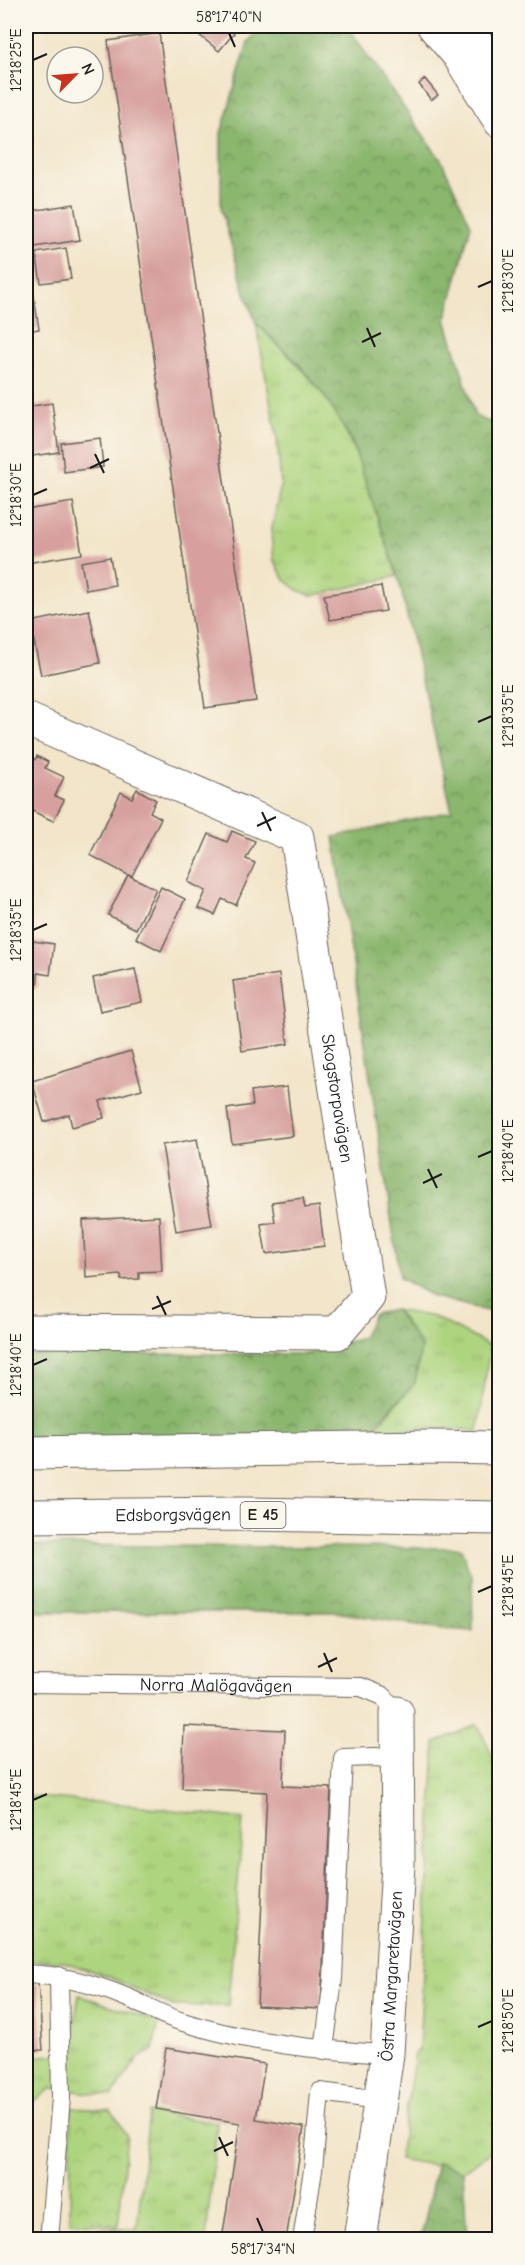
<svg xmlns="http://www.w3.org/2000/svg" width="525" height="2265" viewBox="0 0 525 2265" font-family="'Comic Neue',sans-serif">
<defs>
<pattern id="grass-tufts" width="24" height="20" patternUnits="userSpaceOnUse" patternTransform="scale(1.5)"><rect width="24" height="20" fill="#add47e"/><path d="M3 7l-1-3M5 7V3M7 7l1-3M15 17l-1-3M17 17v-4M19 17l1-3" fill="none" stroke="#94b56c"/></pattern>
<pattern id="forest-crowns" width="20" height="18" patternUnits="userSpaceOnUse" patternTransform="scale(1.5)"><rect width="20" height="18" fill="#8ab66d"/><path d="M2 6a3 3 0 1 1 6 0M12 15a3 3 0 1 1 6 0" fill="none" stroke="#709359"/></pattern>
<pattern id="park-crowns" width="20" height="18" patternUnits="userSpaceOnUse" patternTransform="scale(1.5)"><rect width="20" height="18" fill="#add47e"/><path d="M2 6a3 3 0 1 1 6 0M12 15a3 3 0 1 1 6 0" fill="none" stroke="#94b56c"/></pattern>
</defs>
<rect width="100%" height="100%" fill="#fbf7ec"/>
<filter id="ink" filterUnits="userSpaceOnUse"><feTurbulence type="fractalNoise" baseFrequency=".0167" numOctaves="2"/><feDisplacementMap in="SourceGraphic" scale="12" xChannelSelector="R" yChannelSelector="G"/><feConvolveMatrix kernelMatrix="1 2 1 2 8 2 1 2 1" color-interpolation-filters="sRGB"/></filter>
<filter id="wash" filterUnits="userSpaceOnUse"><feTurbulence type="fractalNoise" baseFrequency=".008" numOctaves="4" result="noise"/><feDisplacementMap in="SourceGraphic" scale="24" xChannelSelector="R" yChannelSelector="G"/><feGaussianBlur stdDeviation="1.35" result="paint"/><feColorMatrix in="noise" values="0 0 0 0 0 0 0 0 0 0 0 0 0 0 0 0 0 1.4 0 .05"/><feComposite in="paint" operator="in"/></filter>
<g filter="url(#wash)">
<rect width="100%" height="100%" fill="#f2e5c9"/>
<g fill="url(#grass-tufts)" stroke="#64784d" stroke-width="1.5">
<path d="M 256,323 C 279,348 306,369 325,397 C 362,449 377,517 398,576 L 312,596 L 298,590 L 285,580 L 274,561 L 271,533 L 281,484 L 277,438 Z"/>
<path d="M 396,1310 L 434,1317 L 490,1346 L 478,1431 L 431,1427 L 371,1433 L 415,1383 L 421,1346 Z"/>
<path d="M 477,1724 L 500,1772 L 499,2147 L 463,2171 L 399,2159 L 415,2052 L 419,2051 L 435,1743 Z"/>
<path d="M 26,1796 L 142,1806 L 243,1819 L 228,2006 L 173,2006 L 109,1977 L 61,1961 L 26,1961 Z"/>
<path d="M 79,1995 L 159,2022 L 153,2050 L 138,2058 L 112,2096 L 52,2088 L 26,2107 L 26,2057 L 69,2054 Z"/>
<path d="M 149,2112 L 217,2123 L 206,2239 L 67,2239 L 72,2229 L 137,2228 Z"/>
</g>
<g fill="url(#forest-crowns)" stroke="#536944" stroke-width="1.5">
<path d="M 262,26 L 348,26 L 366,54 L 441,160 L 471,225 L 446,319 L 475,416 L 499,426 L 499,1314 L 434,1297 L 400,1278 L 334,837 L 452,811 L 399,581 L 351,439 L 325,397 L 297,362 L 256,323 L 245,293 L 221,209 L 221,133 L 248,42 Z"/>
<path d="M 395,1310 L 421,1346 L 415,1383 L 370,1430 L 241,1440 L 26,1439 L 26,1354 L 306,1354 L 362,1338 L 374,1314 Z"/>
<path d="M 26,1545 L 461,1548 L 472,1579 L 473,1631 L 443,1629 L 336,1612 L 26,1612 Z"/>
<path d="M 437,2162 L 463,2171 L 467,2239 L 421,2239 Z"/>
</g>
<path fill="url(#park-crowns)" stroke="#64784d" stroke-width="1.5" d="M 71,2108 L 111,2110 L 127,2135 L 118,2226 L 70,2222 Z"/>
<g id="blocks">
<g fill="#d7a09e">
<path d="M 188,26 L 225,26 L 234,33 L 219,51 Z"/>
<path d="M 159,33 L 256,701 L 205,708 L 108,41 Z"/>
<path d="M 425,79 L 438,95 L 431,100 L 419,84 Z"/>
<path d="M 26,164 L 32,194 L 26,196 Z"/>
<path d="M 74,204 L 80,240 L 28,248 L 26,212 Z"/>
<path d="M 66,248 L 71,279 L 41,283 L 36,253 Z"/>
<path d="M 31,277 L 39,329 L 26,331 L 26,278 Z"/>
<path d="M 52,403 L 59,452 L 26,457 L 26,407 Z"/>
<path d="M 100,438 L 103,467 L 64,472 L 61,443 Z"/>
<path d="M 73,502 L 82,554 L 26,563 L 26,510 Z"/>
<path d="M 110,557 L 115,585 L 86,590 L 81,562 Z"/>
<path d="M 381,586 L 386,611 L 330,620 L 324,595 Z"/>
<path d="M 89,610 L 100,663 L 41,675 L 30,622 Z"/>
<path d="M 37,756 L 48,762 L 45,768 L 64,777 L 55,796 L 64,800 L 53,821 L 26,808 L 26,760 L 33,763 Z"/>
<path d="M 137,789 L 156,800 L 150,812 L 161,818 L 132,876 L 128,875 L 156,889 L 136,929 L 108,915 L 128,875 L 90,855 L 121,792 L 132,798 Z"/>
<path d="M 232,831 L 255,841 L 246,859 L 255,863 L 236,905 L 222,899 L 215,915 L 198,908 L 206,891 L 188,882 L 209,834 L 227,842 Z"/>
<path d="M 161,887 L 185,899 L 161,951 L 136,938 Z"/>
<path d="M 26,940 L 54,944 L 50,975 L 38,973 L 37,988 L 26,987 Z"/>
<path d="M 135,969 L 142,1002 L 100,1011 L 93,978 Z"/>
<path d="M 279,974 L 288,1044 L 242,1051 L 233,981 Z"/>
<path d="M 131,1051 L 142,1089 L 100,1101 L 104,1118 L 72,1127 L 69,1114 L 44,1122 L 32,1081 Z"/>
<path d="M 287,1087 L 293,1136 L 232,1144 L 227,1109 L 253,1105 L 251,1091 Z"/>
<path d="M 197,1139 L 212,1225 L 176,1231 L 162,1145 Z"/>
<path d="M 303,1198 L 305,1208 L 319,1206 L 324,1246 L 266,1254 L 261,1224 L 275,1222 L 272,1202 Z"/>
<path d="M 159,1216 L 162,1271 L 139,1272 L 139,1279 L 121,1280 L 121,1275 L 86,1278 L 83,1220 Z"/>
<path d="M 26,1227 L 28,1227 L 29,1272 L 26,1272 Z"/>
<path d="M 184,1726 L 285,1730 L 283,1786 L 331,1788 L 321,2009 L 257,2006 L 267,1792 L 182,1788 Z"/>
<path d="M 38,1983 L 43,2050 L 26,2051 L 26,1984 Z"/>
<path d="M 166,2048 L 265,2064 L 256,2119 L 304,2127 L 286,2240 L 222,2240 L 240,2123 L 156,2109 Z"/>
</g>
</g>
</g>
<g filter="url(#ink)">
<use href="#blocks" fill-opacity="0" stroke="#676259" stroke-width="1.5"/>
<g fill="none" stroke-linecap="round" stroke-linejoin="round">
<defs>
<g id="service">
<path id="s1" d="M 26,1683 L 361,1687 L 383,1696 L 397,1713"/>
<path d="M 26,1974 C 61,1975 95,1984 128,1998 C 146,2006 163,2016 183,2022 C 249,2043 318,2050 387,2054"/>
<path d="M 324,2050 L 333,1979 L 343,1758 L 375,1757 L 397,1759"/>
<path d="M 49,2240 L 61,2098 L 59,1976"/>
<path d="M 302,2240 L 313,2170 L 320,2092 L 380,2100"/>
</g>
<g id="minor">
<path id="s2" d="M 26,719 L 297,837 L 368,1297 L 337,1333 L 26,1331"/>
<path id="s3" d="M 360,2240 L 387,2054 L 398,1864 L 397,1713"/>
</g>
<g id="tertiary">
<path d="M 434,26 L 458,54 L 500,121"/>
<path d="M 464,26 L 500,74"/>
</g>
<g id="trunk">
<path d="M 26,1453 L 431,1447 L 500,1448"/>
<path id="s4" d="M 26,1516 L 242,1514 L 500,1518"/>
</g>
</defs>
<use href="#service" stroke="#676259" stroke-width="20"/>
<use href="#minor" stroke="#676259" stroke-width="35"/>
<use href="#tertiary" stroke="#676259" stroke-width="35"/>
<use href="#trunk" stroke="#676259" stroke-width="35"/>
<use href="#service" stroke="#fff" stroke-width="18"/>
<use href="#minor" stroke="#fff" stroke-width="33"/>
<use href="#tertiary" stroke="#fff" stroke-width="33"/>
<use href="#trunk" stroke="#fff" stroke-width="33"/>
</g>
</g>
<path fill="none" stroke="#1c1c1c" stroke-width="2" d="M 229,33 L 235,47M 33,60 L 47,54M 478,287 L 492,281M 367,328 L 375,347M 362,342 L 381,333M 95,454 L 104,473M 90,468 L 109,459M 33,495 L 47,489M 478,722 L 492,716M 262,812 L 271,831M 257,826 L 276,817M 33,930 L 47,924M 478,1157 L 492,1151M 428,1169 L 437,1188M 423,1183 L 442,1174M 157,1296 L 166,1315M 152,1309 L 171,1301M 33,1365 L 47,1359M 478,1592 L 492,1586M 324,1653 L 332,1672M 318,1667 L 337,1658M 33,1800 L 47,1794M 478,2027 L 492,2021M 219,2137 L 228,2156M 214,2151 L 233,2142M 257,2218 L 263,2232"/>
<g text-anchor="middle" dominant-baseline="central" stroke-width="4.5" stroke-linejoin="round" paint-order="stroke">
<rect fill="#fbf7ec" stroke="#5f5e5a" stroke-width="1.5" x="240.5" y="1502" width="45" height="26" rx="4.5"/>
<g font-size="16" font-weight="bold" fill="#1c1c1c">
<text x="263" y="1515">E 45</text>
</g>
<g font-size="18" fill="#1c1c1c" stroke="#fbf7ec">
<text stroke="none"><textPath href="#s2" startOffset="560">Skogstorpavägen</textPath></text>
<text stroke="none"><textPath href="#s4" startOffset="147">Edsborgsvägen</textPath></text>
<text stroke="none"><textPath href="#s1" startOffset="190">Norra Malögavägen</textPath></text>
<text stroke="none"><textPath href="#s3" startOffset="266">Östra Margaretavägen</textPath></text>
</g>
</g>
<rect width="525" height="2265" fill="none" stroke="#fbf7ec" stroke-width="66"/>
<g transform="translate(75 75) rotate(65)"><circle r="28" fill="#fbf7ec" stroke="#a29f99" stroke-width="1.5"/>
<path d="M0-4.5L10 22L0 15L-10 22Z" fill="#c8321e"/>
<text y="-9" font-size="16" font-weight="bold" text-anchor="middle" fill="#1c1c1c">N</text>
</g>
<rect x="33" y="33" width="459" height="2199" fill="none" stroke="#1c1c1c" stroke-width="2"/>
<g font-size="15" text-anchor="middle" fill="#1c1c1c">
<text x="229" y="22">58°17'40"N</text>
<text transform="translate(16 60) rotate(-90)" y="5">12°18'25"E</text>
<text transform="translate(508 281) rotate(-90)" y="5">12°18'30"E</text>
<text transform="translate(16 495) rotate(-90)" y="5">12°18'30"E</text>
<text transform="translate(508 716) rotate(-90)" y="5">12°18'35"E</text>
<text transform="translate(16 930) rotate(-90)" y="5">12°18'35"E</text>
<text transform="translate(508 1151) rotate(-90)" y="5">12°18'40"E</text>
<text transform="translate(16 1365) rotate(-90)" y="5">12°18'40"E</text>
<text transform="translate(508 1586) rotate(-90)" y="5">12°18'45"E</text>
<text transform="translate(16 1800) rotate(-90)" y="5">12°18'45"E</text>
<text transform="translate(508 2021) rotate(-90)" y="5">12°18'50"E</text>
<text x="263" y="2254">58°17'34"N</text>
</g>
</svg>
